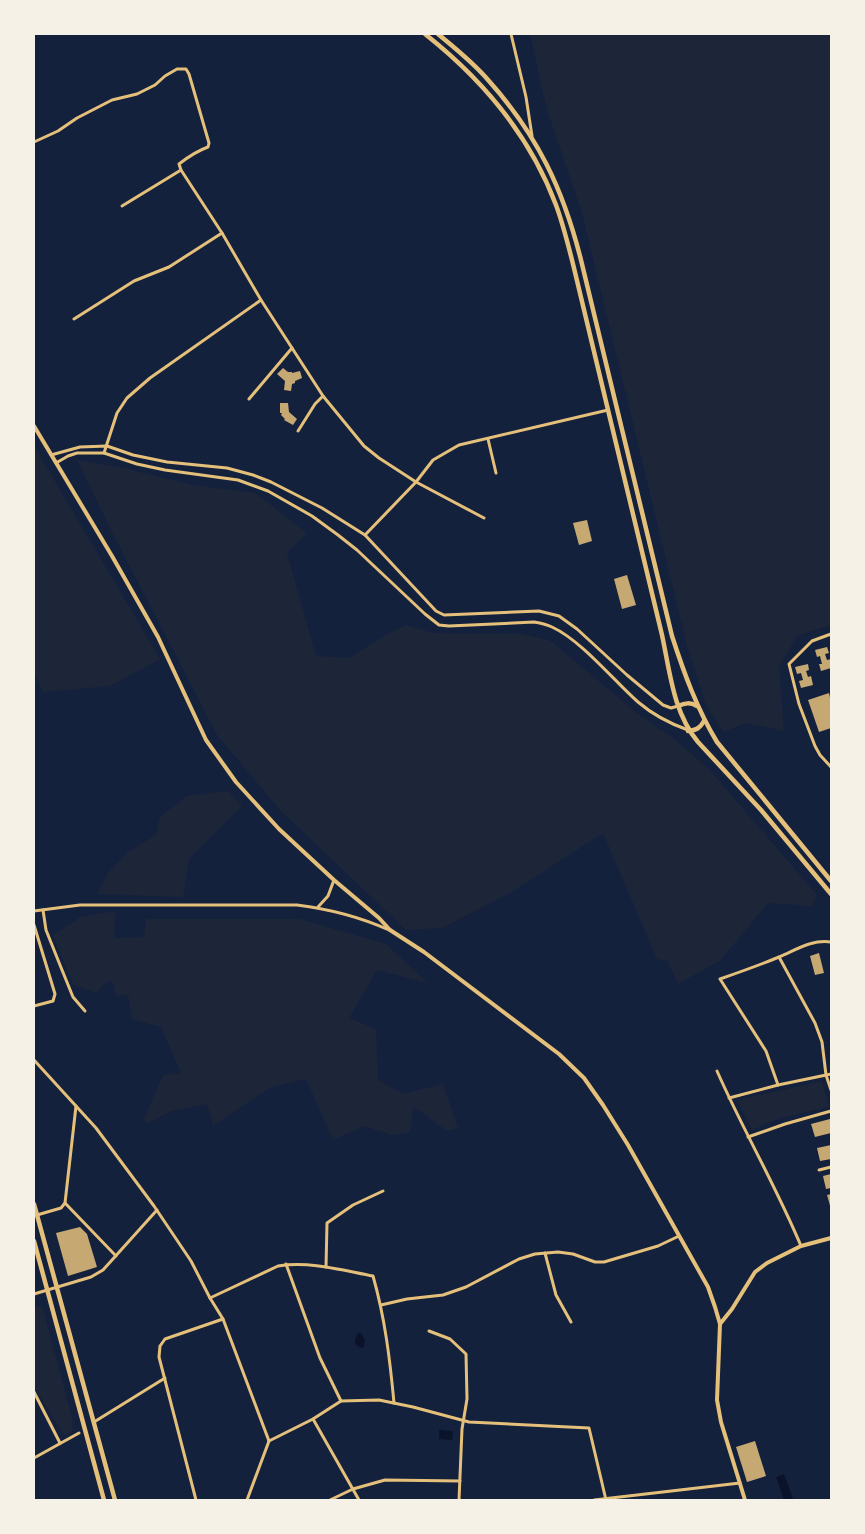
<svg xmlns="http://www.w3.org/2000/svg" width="865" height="1534" viewBox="0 0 865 1534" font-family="Cabin,sans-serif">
<rect width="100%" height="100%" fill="#14213d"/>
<g fill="#1d2539">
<path d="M 530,34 L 831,34 L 831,625 L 798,635 L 779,666 L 784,731 L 746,723 L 723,732 L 706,705 L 687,646 L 582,213 L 547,110 Z"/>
<path d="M 34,446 L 160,659 L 110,686 L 43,692 L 34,671 Z"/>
<path d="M 77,460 L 123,468 L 193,485 L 255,493 L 307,533 L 287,553 L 316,656 L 349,658 L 387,634 L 406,625 L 433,633 L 522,634 L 551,641 L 638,714 L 674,739 L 709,769 L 817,895 L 812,906 L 768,903 L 720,961 L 678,984 L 668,961 L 657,959 L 603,833 L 510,893 L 442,928 L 406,930 L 281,811 L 217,735 L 112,532 Z"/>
<path d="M 228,791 L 242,806 L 189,859 L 183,897 L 97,894 L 108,873 L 128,852 L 156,835 L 160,817 L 187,796 Z"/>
<path d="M 115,911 L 114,938 L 144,937 L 146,919 L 300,919 L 386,944 L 428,983 L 377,970 L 349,1018 L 376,1029 L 378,1080 L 403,1094 L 443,1084 L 458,1128 L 447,1131 L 413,1106 L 410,1132 L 392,1135 L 364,1126 L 333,1140 L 306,1079 L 271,1087 L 213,1126 L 207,1104 L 171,1111 L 147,1124 L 144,1118 L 163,1075 L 181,1073 L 161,1027 L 132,1019 L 128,995 L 116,996 L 112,981 L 105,983 L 97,993 L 73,985 L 53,935 L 81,917 Z"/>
<path d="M 822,1081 L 829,1107 L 780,1118 L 752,1130 L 737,1100 Z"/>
<path d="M 38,1306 L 43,1309 L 73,1422 L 72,1432 L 64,1435 L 34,1387 L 34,1307 Z"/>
</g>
<g fill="#0b132b">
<path d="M 358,1333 L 361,1333 L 365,1340 L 364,1347 L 361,1348 L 355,1344 L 355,1339 Z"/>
<path d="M 439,1430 L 453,1431 L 452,1440 L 439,1439 Z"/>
<path d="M 784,1474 L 793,1499 L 784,1500 L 776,1477 Z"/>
</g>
<g fill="#c6a872">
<path d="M 283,368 L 288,372 L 292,372 L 292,373 L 300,371 L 302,378 L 295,381 L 295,383 L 292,384 L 291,391 L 284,390 L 285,381 L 277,374 Z"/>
<path d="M 280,403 L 288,403 L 289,412 L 297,419 L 293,425 L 284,420 L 285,419 L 281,415 L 282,413 L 280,413 Z"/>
<path d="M 587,520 L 592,541 L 579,545 L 573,523 Z"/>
<path d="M 627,575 L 636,605 L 622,609 L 614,579 Z"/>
<path d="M 827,647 L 829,653 L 825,654 L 827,660 L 831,659 L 831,668 L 821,671 L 819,664 L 822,664 L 820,656 L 817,657 L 815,650 Z"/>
<path d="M 808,664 L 809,670 L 806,671 L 808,677 L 811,676 L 813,685 L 801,688 L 799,681 L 803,680 L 801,673 L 797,674 L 795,667 Z"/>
<path d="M 829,693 L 831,702 L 831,728 L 819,732 L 808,700 Z"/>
<path d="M 819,953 L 824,973 L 815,975 L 810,956 Z"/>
<path d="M 830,1119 L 831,1133 L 815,1137 L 811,1124 Z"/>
<path d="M 831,1145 L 831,1159 L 820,1161 L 817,1148 Z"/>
<path d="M 831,1174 L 831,1188 L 826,1189 L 823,1176 Z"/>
<path d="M 831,1194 L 831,1209 L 827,1195 Z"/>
<path d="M 80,1227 L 87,1234 L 97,1267 L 68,1276 L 56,1233 Z"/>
<path d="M 755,1441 L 766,1476 L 747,1482 L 736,1447 Z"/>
</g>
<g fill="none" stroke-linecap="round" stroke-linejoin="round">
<g stroke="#e5c07b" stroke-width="3">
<path d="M 511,34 L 526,97 L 532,136"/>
<path d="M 34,142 L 58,131 L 77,118 L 112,100 L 137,94 L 155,85 L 165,76 L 177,69 L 186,69 L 189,74 L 209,143 L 208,147 C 197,151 188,157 179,164 L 181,170 L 222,233 L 261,300 L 323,396 L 364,446 L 379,458 L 416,482 L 484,518"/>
<path d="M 122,206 L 181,170"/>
<path d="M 74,319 L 134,281 L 169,267 L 222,233"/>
<path d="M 249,399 L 292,348"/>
<path d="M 298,431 L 315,404 L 323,396"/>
<path d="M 488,439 L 496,473"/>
<path d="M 104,453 L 117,413 L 127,398 L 150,378 L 261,300"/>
<path d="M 51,455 L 80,447 L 107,446 L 133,455 L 167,462 L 227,468 L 253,475 L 271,482 L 322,508 L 365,535 L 436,611 L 444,615 L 539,611 L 559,616 L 577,629 L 627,675 L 663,705 L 671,708 L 678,706"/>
<path d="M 56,463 L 68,456 L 77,453 L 104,453 L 137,464 L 165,470 L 238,480 L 268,491 L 312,516 L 338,535 L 357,550 L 425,614 L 439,625 L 449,626 L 534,622 C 540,623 546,624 552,627 C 582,641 613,680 638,702 C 652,714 671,724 688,730"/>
<path d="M 365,535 L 416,482 L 433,460 L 459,445 L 608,410"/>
<path d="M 831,634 L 812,641 L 789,664 L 799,704 L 815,746 L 820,755 L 831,767"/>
<path d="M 318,907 L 328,896 L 334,880"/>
<path d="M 43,910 L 46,930 L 60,965 L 73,997 L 85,1011"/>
<path d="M 34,911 L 80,905 L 297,905 C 329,909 360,917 389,930"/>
<path d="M 34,925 L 55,994 L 53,1001 L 34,1006"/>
<path d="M 779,957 L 815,1023 L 822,1042 L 826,1075 L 831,1090"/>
<path d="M 34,1060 L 96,1128 L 154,1206 L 191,1261 L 210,1298 L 223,1319 L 269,1441"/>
<path d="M 717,1071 C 743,1130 776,1186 801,1246"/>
<path d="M 778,1085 L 766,1051 L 720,979 C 740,972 760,965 779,957 C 796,950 812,939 831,942"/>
<path d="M 729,1098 L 778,1085 L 831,1074"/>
<path d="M 748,1137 L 785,1124 L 831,1111"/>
<path d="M 819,1170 L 831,1167"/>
<path d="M 65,1203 L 116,1256"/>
<path d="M 37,1215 L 61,1208 L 65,1203 L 76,1106"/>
<path d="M 545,1253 L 556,1295 L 571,1322"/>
<path d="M 286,1264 L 320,1358 L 341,1401"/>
<path d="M 326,1267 L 327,1223 L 353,1205 L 383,1191"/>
<path d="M 34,1294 L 91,1277 L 103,1270 L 157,1210"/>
<path d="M 210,1298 L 278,1266 C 310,1261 341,1270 373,1276 C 385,1318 390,1360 394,1403"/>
<path d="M 381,1305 L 407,1299 L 443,1295 L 466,1287 L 519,1259 L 535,1254 L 558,1252 L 573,1254 L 595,1262 L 604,1262 L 658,1246 L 679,1236"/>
<path d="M 429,1331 L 450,1339 L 466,1354 L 467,1399 L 462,1429 L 459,1500"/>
<path d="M 34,1392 L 60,1443"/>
<path d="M 313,1419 L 359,1500"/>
<path d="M 94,1422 L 165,1378"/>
<path d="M 269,1441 L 313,1419 L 341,1401 L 379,1400 L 413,1407 L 469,1422 L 589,1428 L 606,1500"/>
<path d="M 34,1458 L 79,1433"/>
<path d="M 196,1500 L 159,1357 L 160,1346 L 165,1339 L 223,1319"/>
<path d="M 247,1500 L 269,1441"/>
<path d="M 330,1500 L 353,1489 L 385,1480 L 460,1481"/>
<path d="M 594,1500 L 740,1483"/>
</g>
<g stroke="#e5c07b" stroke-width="4">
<path d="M 34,426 L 112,556 L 158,637 L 206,740 L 236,782 L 279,829 L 334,880 L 379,918 L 390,930 L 424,952 L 559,1054 L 584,1078 L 603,1105 L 628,1145 L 708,1287 L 715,1307 L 720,1324 L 717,1400 L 721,1422 L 745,1500"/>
<path d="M 720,1324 L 732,1309 L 755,1272 L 767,1263 L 801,1246 L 831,1238"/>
</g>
<g stroke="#e5c07b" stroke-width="4.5">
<path d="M 425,34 C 482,79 530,136 556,205 C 563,224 568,244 573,264 L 662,635 C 670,672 673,712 698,742 L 761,810 L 831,894"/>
<path d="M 438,34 C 456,49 474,63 489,81 C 538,136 563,189 581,260 L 672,636 C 684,673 697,709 717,742 L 831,881"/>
<path d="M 678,706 C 685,703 690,702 697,706"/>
<path d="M 688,731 C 697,730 700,728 704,721"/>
<path d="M 34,1204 L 115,1500"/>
<path d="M 34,1241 L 104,1500"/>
</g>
</g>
<rect width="865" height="1534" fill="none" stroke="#f6f1e7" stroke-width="70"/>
</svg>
